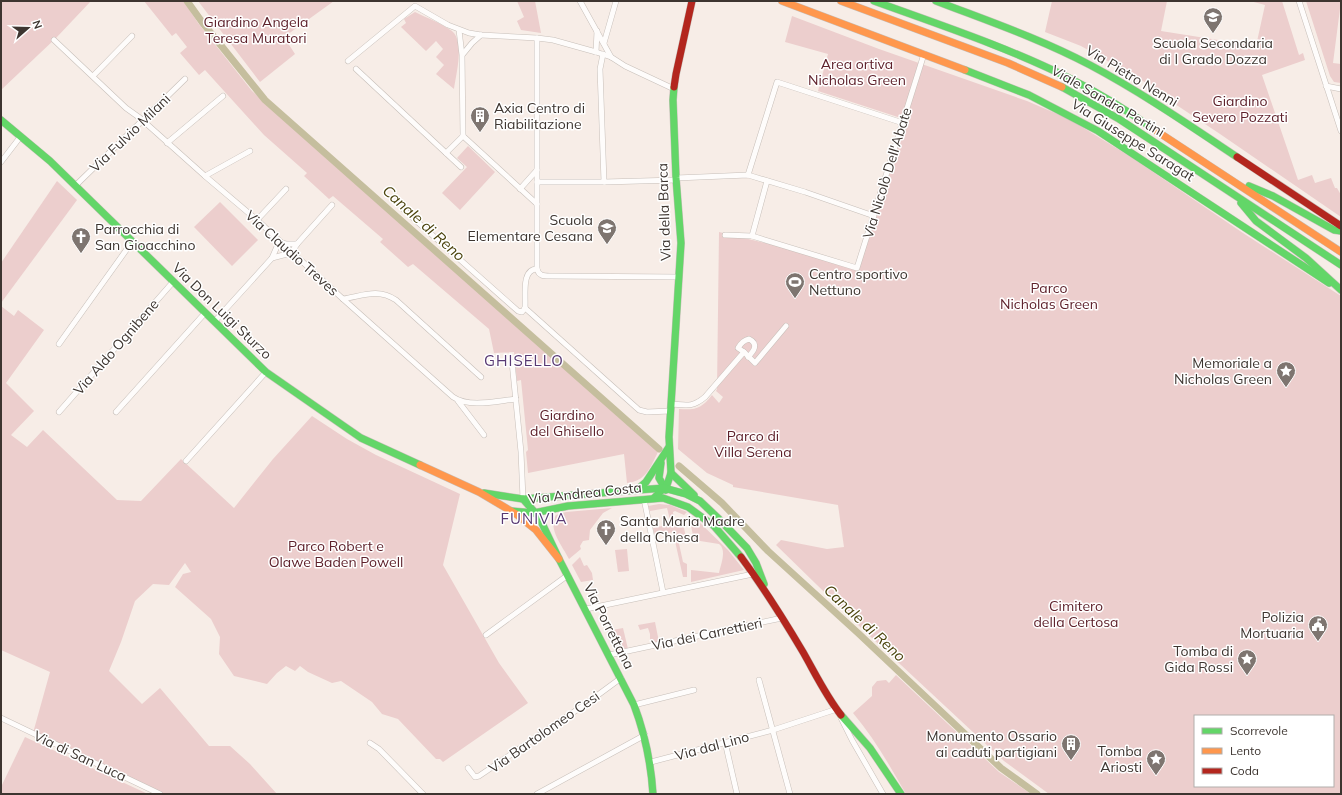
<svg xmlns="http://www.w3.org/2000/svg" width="1342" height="795" viewBox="0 0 1342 795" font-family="Mulish,sans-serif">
<rect width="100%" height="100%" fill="#f7ede7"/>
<g fill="#eccecd" fill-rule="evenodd">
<path d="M 1,1 L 91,1 L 56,38 L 1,90 Z"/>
<path d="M 144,1 L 184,1 L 198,23 L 252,91 L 571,372 L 649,443 L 658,452 C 650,468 646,481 627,483 L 624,454 L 528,473 L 526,452 L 528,450 L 521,380 L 517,381 L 514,352 L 494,353 L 489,329 L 413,264 L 408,267 L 380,242 L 383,239 L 333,196 L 329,199 L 304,176 L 307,173 L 264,135 L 205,70 L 199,75 L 180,53 L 187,47 L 176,33 L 172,36 Z"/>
<path d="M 198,1 L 334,1 L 284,37 L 295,54 L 260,82 Z"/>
<path d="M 517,1 L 535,1 L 541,33 L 521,30 L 517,21 L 524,17 Z"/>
<path d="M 1052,1 L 1167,1 L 1161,31 L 1256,46 L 1265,5 L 1250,1 L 1282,1 L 1299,55 L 1303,53 L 1305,60 L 1262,75 L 1298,180 L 1312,175 L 1315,183 L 1331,178 L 1335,188 L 1337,188 L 1341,195 L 1341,217 L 1220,134 L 1166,98 L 1143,81 L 1081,46 L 1045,32 Z"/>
<path d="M 1306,1 L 1341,1 L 1333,63 L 1341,64 L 1341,83 L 1334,82 L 1330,76 Z"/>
<path d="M 415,12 C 427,18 441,23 452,31 C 465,42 456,74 454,89 L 436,74 L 444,65 L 436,57 L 443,49 L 436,41 L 426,51 L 401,27 L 406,23 L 404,19 Z"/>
<path d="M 792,16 L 879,49 L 1027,101 L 1069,119 L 1131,157 L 1243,233 L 1341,296 L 1341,794 L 1049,794 L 1004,761 L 857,624 L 776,545 L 781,540 L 827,549 L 844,547 L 838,505 L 733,487 L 733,485 L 707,473 L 678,449 L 679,409 C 696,410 701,409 712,395 L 719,403 L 723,397 L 716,391 L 717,389 L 719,232 L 819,256 L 857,268 L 862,276 L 859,269 L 907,120 L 818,91 L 828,54 L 785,42 ZM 1195,716 L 1333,716 L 1333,786 L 1195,786 Z"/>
<path d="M 468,146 L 495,172 L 460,210 L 442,193 L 467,167 L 457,158 Z"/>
<path d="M 57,181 L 77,200 L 1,303 L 1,263 Z"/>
<path d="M 220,202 L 258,240 L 232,266 L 194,227 Z"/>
<path d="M 1,306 L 14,316 L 18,310 L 44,330 L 6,383 L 34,411 L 11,435 L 27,447 L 43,430 L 117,500 L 141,501 L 181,459 L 234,508 L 273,459 L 312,416 L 347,439 L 376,455 L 460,494 L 443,565 L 499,663 L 528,703 L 443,762 L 440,759 L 436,759 L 398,719 L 382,714 L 372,702 L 341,681 L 332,683 L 308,672 L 300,666 L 295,671 L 286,666 L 277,673 L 267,684 L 234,676 L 219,654 L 220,637 L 211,619 L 175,587 L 183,574 L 191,572 L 185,563 L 169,585 L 153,584 L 135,601 L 121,642 L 109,671 L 142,704 L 160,688 L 209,746 L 230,746 L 250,764 L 277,794 L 163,794 L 33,733 L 50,672 L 1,650 Z"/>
<path d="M 659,504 L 670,505 L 687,512 L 684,515 L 675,511 L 673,512 L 675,524 L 683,523 L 686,538 L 678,539 L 683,562 L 687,564 L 687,577 L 683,577 L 673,532 L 655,536 L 653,528 L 671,524 L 667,508 L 650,511 L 648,506 Z"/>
<path d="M 612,508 L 603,513 L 590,530 L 589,540 L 583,541 L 580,546 L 581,549 L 569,559 C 563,547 547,528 556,515 L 566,512 Z"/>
<path d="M 696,519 L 728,550 L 744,570 L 691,582 L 691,570 L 719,573 C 721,564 727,550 719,544 L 694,540 L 691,526 Z"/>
<path d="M 627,549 L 629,571 L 618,572 L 615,550 Z"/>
<path d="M 580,557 L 584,566 L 587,565 L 592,573 L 593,580 L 581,582 L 572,565 Z"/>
<path d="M 655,622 L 659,642 L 650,644 L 650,634 L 648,628 L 640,630 L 638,625 Z"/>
<path d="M 623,628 L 628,649 L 617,651 L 607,631 Z"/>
<path d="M 896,675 L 999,772 L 1031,794 L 906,794 C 890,766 874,738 853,713 L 872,696 L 872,687 L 877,681 L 886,680 L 889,683 Z"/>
<path d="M 25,737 L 148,794 L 1,794 L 1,787 Z"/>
</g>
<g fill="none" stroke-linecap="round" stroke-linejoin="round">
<g stroke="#c5be9e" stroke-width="7">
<path d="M 187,1 L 202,22 L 265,100 L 659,449"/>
<path d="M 679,466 L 722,503 L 768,551 L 858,633 L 1001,768 L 1037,794"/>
</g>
<defs>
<g id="street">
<path d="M 580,1 L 611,57"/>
<path d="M 1299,1 L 1341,131"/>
<path d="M 459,30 L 462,55 L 463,136 L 537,204"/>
<path d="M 537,38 L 537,269 C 539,276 543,276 550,276 L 678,277"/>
<path d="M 54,40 L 126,108 L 140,118 L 205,176 L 257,220 L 343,299 L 453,397 C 469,408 497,401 516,399"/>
<path d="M 604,43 L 616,1"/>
<path d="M 596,52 L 597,31"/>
<path d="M 463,54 L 472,43 L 481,35"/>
<path d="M 603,54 L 600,69 L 604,182"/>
<path d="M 348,61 L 415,6 L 448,25 L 469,33 L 481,35 L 537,38 L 553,40 L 596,52 L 611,57 L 625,66 L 674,89"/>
<path d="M 356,69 L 461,167"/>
<path d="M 93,76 L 132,36"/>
<path d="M 1326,86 L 1341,89"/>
<path d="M 167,143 L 223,96"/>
<path d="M 446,153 L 463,136"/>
<path d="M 1,162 L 21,136"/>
<path d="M 748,175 L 777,82 L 903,123"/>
<path d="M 205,176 L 250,151"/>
<path d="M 676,178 L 748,175 L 805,192 L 874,216"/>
<path d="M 767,181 L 752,236 L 857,268 L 924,54"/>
<path d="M 537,182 L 604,182 L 676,180"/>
<path d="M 75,186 L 185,79"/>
<path d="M 520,189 L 537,170"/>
<path d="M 404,210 L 518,311 L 522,312 L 525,308"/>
<path d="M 257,220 L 286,189"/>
<path d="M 725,235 L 752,236"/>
<path d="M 272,258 L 279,242 L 286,244 L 297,244"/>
<path d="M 343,299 C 363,296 377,288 396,300 L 481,377"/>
<path d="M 525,308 L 639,410 L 647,412 L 670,411"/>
<path d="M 525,308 C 526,296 521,269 537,269"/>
<path d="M 214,322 L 272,258 L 291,253 L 297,244 L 332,205"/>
<path d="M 59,344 L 132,242"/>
<path d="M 744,352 L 738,348 C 741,343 744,340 749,339 C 759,344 754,351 748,357"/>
<path d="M 512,362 L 521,452 L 523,499"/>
<path d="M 458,401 L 484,435"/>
<path d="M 671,404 C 686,405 692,408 705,397 L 744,352 L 755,363 L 786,326"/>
<path d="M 59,412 L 173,282"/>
<path d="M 116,412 L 205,313"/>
<path d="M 186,461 L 266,372"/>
<path d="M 644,499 L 663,592"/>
<path d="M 586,609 L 753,574"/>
<path d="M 486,635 L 568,575"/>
<path d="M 609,655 L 782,618"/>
<path d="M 759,680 L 790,794"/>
<path d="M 634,705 L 694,690"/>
<path d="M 1,718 L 160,794"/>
<path d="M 841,718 L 852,740 L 883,794"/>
<path d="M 725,742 L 737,794"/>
<path d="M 370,743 L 379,749 L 423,794"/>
<path d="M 651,762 L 773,730 L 837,709 L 838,711"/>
<path d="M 468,768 L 475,777 L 479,776 L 587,703 L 621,678"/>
<path d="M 537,794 L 645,735"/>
</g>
<g id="fast">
<path d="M 874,1 C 940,25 1007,47 1069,78 C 1099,93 1128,111 1155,130"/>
<path d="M 936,1 C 988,21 1041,39 1090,65 C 1141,92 1189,125 1237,157"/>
<path d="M 965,70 L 1029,95 L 1098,131 L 1329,283"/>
<path d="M 1062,87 L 1119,119 L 1341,265"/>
<path d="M 1,120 L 50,161 L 266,372 L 361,438 L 420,465"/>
<path d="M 1249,186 L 1273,196 L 1334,230 L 1341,231"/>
<path d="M 1241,203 L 1256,221 L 1306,258 L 1341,290"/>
<path d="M 661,463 L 659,478 L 666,490"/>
<path d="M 671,473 L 694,495"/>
<path d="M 638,489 L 646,482 L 669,447"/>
<path d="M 484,493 L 523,499 L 539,517 L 559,559 L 634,705 C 645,734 651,763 653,794"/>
<path d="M 654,498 L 667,485 L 671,473 L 669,437 L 681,243 L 676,178 L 673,100 L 674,87"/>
<path d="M 523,499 L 664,488 L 686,494 L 700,501 L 719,519 L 747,548 L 756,563 L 764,584"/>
<path d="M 511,511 L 534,513 L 568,506 L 663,498 L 688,507 L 714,526 L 741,557"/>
<path d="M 841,715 L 870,748 L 901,794"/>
</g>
<g id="slow">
<path d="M 782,1 L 965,70"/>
<path d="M 841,1 L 1008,63 L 1062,87"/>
<path d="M 1155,130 L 1341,252"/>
<path d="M 420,465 L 479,492 L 516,514 L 536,530 L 559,559"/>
</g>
<g id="jam">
<path d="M 674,87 L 676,74 L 692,1"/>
<path d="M 1237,157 L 1341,226"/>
<path d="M 741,557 C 764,588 784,620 803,652 C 815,673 826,696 841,715"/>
</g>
</defs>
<use href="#street" stroke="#c7bfb9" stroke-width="6"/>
<use href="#fast" stroke="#c7bfb9" stroke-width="8"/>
<use href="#slow" stroke="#c7bfb9" stroke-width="8"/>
<use href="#jam" stroke="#c7bfb9" stroke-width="8"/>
<use href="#street" stroke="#fefcfb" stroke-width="5"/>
<use href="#fast" stroke="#63d668" stroke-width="7"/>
<use href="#slow" stroke="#ff974d" stroke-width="7"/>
<use href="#jam" stroke="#b3261e" stroke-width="7"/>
</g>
<defs>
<symbol id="school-pin" viewBox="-11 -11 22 30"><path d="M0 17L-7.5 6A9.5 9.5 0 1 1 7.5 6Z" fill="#7e7570" stroke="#fff"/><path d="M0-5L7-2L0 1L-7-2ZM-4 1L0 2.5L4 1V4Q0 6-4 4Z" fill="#fff"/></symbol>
<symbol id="building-pin" viewBox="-11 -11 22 30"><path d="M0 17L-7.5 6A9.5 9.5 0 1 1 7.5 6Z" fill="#7e7570" stroke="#fff"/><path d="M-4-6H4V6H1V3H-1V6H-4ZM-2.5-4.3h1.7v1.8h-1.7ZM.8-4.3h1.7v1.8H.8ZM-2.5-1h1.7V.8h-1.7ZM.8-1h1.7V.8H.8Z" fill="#fff"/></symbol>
<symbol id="church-pin" viewBox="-11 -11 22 30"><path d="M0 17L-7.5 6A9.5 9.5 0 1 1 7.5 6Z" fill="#7e7570" stroke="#fff"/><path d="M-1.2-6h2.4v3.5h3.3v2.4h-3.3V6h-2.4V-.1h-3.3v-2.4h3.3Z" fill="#fff"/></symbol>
<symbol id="stadium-pin" viewBox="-11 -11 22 30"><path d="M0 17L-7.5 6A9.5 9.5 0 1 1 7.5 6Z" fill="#7e7570" stroke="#fff"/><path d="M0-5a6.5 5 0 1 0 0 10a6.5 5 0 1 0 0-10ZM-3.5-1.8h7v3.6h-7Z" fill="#fff"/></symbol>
<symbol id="sight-pin" viewBox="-11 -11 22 30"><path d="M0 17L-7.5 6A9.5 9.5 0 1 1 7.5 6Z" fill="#7e7570" stroke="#fff"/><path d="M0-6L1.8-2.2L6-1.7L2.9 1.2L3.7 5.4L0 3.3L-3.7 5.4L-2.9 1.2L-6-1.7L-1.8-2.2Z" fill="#fff"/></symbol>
<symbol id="civic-pin" viewBox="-11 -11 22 30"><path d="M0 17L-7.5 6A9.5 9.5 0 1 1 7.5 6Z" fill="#7e7570" stroke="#fff"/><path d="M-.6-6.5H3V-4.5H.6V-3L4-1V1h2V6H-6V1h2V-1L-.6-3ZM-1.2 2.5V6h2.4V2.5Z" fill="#fff"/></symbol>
</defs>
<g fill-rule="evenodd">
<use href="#school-pin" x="1202" y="6" width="22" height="30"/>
<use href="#building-pin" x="469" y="105" width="22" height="30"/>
<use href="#school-pin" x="596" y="217" width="22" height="30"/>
<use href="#church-pin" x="70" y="226" width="22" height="30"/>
<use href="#stadium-pin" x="784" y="271" width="22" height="30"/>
<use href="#sight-pin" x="1275" y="360" width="22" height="30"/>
<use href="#church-pin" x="595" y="518" width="22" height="30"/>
<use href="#civic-pin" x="1307" y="614" width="22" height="30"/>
<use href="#sight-pin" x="1236" y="648" width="22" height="30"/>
<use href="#building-pin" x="1060" y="733" width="22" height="30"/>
<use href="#sight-pin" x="1145" y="748" width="22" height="30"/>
</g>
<g text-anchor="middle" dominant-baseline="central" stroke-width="3" stroke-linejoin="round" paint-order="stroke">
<g font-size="14" fill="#5e212b" stroke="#fff">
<text x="256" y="22">Giardino Angela<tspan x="256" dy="16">Teresa Muratori</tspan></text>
<text x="857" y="64">Area ortiva<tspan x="857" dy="16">Nicholas Green</tspan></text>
<text x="1240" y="101">Giardino<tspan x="1240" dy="16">Severo Pozzati</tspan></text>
<text x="1049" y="288">Parco<tspan x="1049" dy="16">Nicholas Green</tspan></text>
<text x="567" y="415">Giardino<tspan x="567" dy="16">del Ghisello</tspan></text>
<text x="753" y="436">Parco di<tspan x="753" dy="16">Villa Serena</tspan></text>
<text x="336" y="546">Parco Robert e<tspan x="336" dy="16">Olawe Baden Powell</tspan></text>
<text x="1076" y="606">Cimitero<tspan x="1076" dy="16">della Certosa</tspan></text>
</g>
<g font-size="14" fill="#3d3530" stroke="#fff" text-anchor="end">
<text x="1213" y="43" text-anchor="middle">Scuola Secondaria<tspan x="1213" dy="16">di I Grado Dozza</tspan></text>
<text x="494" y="108" text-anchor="start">Axia Centro di<tspan x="494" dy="16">Riabilitazione</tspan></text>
<text x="593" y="220">Scuola<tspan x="593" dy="16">Elementare Cesana</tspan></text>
<text x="95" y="229" text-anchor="start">Parrocchia di<tspan x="95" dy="16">San Gioacchino</tspan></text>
<text x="809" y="274" text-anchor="start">Centro sportivo<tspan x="809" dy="16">Nettuno</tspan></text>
<text x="1272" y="363">Memoriale a<tspan x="1272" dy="16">Nicholas Green</tspan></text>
<text x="620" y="521" text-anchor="start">Santa Maria Madre<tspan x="620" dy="16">della Chiesa</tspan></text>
<text x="1304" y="617">Polizia<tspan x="1304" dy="16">Mortuaria</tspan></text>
<text x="1233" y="651">Tomba di<tspan x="1233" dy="16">Gida Rossi</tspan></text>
<text x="1057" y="736">Monumento Ossario<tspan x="1057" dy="16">ai caduti partigiani</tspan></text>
<text x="1142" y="751">Tomba<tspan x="1142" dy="16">Ariosti</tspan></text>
</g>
<g font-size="14" fill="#3d3530" stroke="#fff">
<text transform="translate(1132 76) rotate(31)">Via Pietro Nenni</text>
<text transform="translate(1108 101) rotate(30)">Viale Sandro Pertini</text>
<text transform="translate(130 133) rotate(-44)">Via Fulvio Milani</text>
<text transform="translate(1133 140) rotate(32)">Via Giuseppe Saragat</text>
<text transform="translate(887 173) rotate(-73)">Via Nicolò Dell'Abate</text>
<text transform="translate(664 212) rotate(-92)">Via della Barca</text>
<text transform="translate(292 253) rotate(42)">Via Claudio Treves</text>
<text transform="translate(222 311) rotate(44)">Via Don Luigi Sturzo</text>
<text transform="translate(116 347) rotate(-49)">Via Aldo Ognibene</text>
<text transform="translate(585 493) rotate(-6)">Via Andrea Costa</text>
<text transform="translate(609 626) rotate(63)">Via Porrettana</text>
<text transform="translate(707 634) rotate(-12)">Via dei Carrettieri</text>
<text transform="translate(544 732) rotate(-35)">Via Bartolomeo Cesi</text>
<text transform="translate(712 746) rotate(-15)">Via dal Lino</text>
<text transform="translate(80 756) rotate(25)">Via di San Luca</text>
</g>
<g font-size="15" font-style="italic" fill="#4b430c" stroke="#fff">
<text transform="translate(424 223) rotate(42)">Canale di Reno</text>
<text transform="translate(865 623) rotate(43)">Canale di Reno</text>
</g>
<g font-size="15" letter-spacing="1" fill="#583973" stroke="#fff">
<text x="524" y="360">GHISELLO</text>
<text x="534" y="518">FUNIVIA</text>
</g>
</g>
<rect width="1342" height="795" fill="none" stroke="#3d3530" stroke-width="4"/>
<rect x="1194" y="715" width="140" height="72" fill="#ffffff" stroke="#b1aeac"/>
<rect x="1202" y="728" width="20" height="6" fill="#63d668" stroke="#b1aeac"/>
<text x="1230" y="735" font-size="12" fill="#3d3530">Scorrevole</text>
<rect x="1202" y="748" width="20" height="6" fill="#ff974d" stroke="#b1aeac"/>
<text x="1230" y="755" font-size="12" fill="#3d3530">Lento</text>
<rect x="1202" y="768" width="20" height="6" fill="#b3261e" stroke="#b1aeac"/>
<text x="1230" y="775" font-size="12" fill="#3d3530">Coda</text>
<g transform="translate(28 28) rotate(70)" stroke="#ffffff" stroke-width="3" paint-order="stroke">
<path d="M0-3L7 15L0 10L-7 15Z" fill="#3d3530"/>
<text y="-6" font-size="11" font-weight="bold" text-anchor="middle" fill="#3d3530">N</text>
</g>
</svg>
